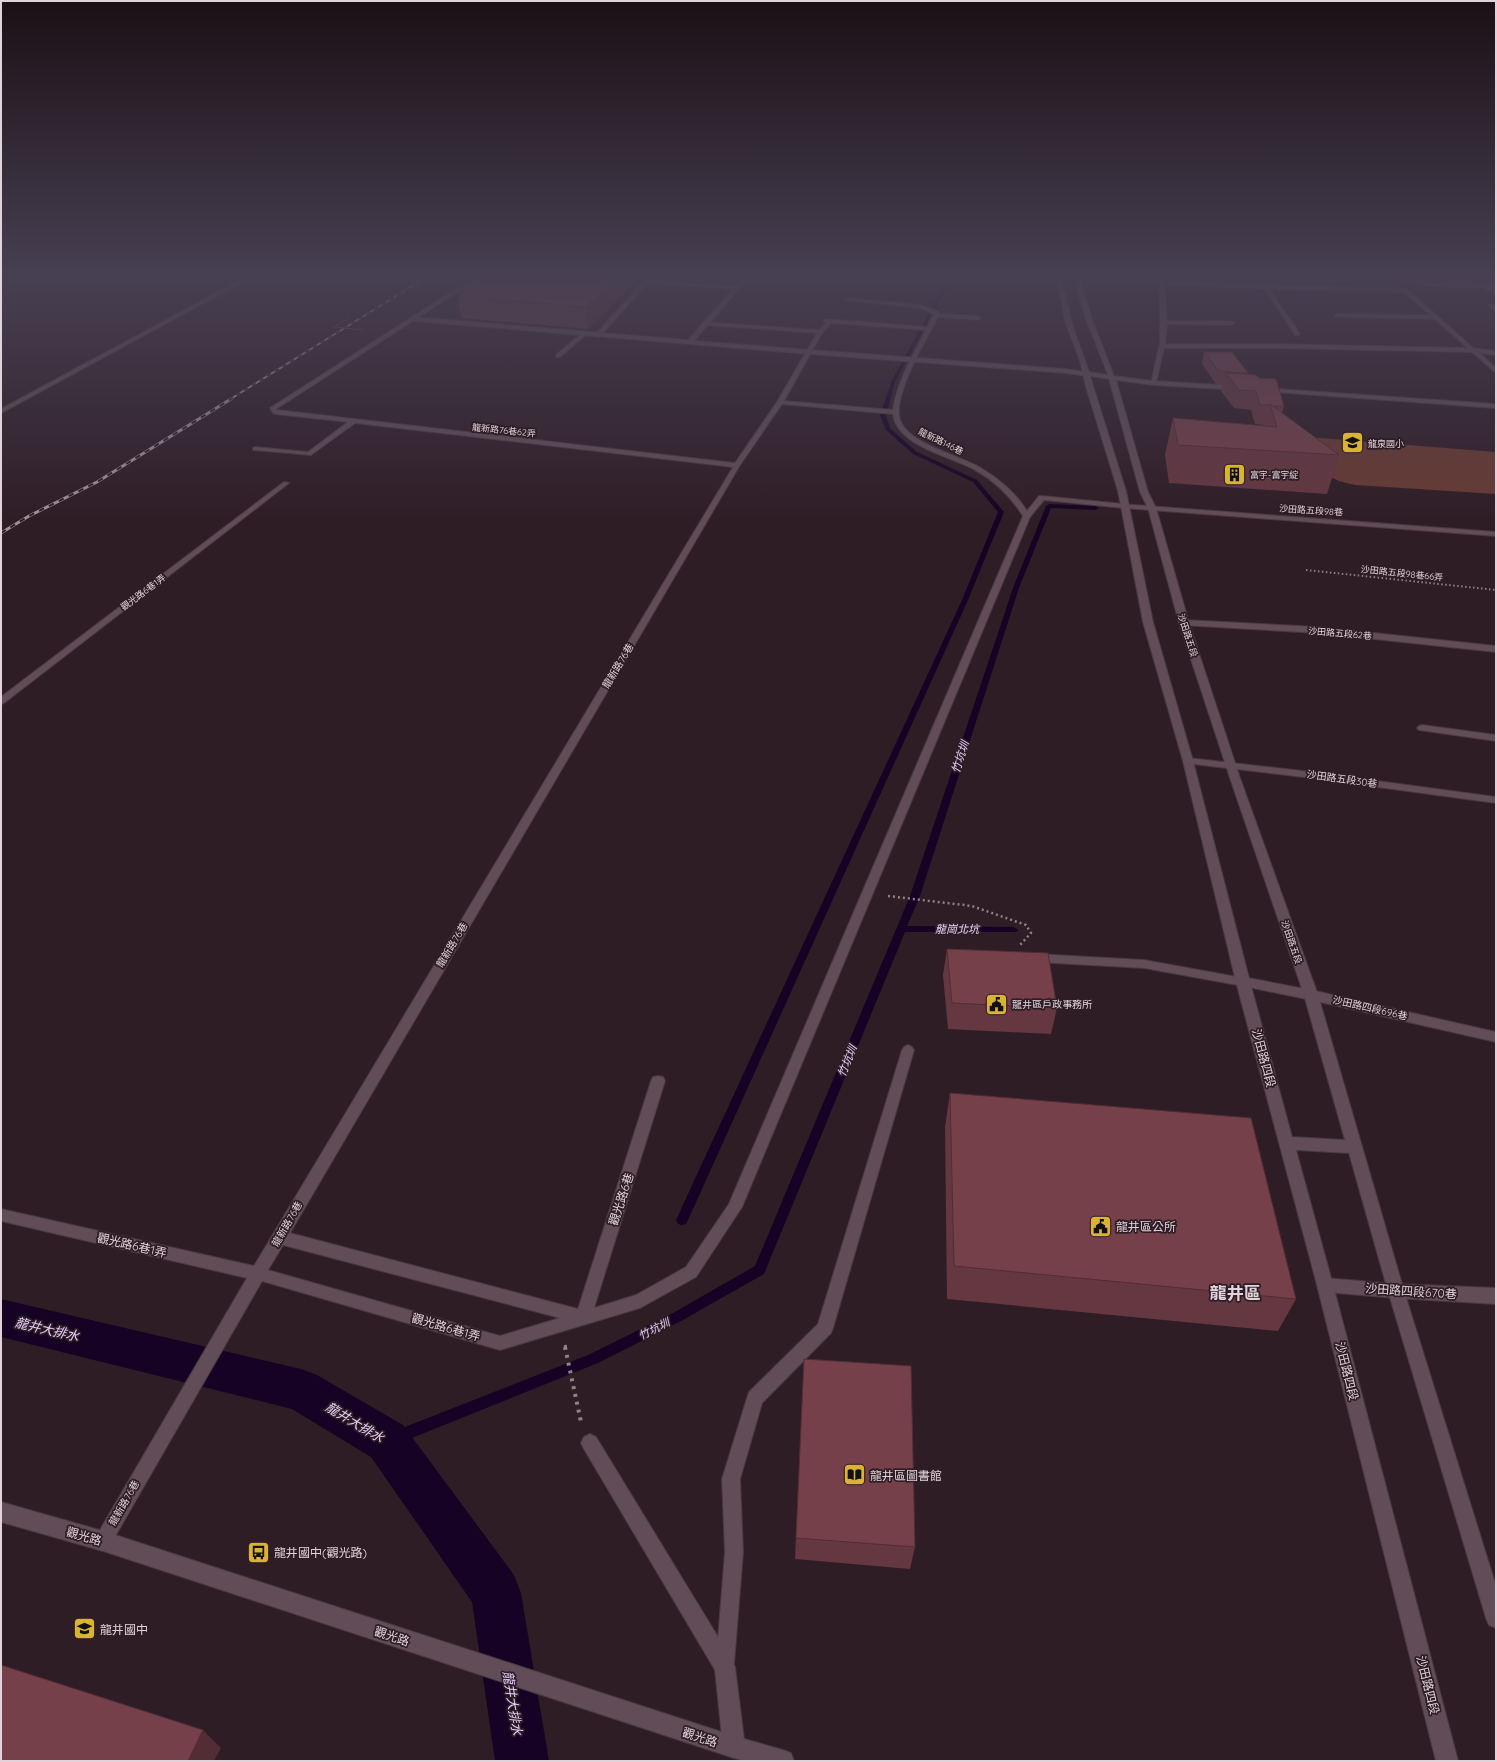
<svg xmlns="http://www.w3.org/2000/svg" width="1497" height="1762" viewBox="0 0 1497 1762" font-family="Quicksand,'Noto Sans TC',sans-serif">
<rect width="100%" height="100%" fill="#2f1d26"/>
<path fill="#683a33" d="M 1230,425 L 1296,436 L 1496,452 L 1496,494 L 1355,485 L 1339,481 L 1320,472 L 1309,454 L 1312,449 L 1298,442 L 1303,460 L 1235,454 Z"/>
<path fill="#7e4942" d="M 1387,273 L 1496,273 L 1496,295 L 1483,288 L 1429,287 L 1416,283 L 1395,280 Z"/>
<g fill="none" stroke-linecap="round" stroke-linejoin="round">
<g fill="#150225" fill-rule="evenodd">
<path d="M 949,273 L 953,273 L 945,291 L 895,382 L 886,416 L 890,428 L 917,452 L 977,480 L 1004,512 L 968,600 L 688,1220 L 686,1224 L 682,1225 L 678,1224 L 676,1220 L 962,600 L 998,512 L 973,482 L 913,454 L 886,430 L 880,416 L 891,382 L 941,291 Z"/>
<path d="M 1049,504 L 1096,506 L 1099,508 L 1096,510 L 1051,508 L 1019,588 L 920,896 L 907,926 L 1013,927 L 1018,930 L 1016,932 L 905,932 L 764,1274 L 681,1321 L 598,1363 L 387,1448 L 382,1446 L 380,1441 L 382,1436 L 588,1355 L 673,1313 L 755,1266 L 910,896 L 1013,588 L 1046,506 Z"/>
</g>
<path fill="#150225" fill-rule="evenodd" d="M 1,1299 L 301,1369 L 317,1375 L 403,1425 L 514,1575 L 521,1593 L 549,1761 L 495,1761 L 472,1602 L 371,1457 L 292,1409 L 1,1337 Z"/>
<defs>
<g id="service">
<path d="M 253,273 L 259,273 L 1,413 L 1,409 Z"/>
<path d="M 485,273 L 490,273 L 476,285 L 458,292 L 276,409 L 277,410 L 735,463 L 777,402 L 817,333 L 705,325 L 702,323 L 703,322 L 819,330 L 826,323 L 823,321 L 826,319 L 927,327 L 934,314 L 920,308 L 844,300 L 847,298 L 921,305 L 939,312 L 939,314 L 978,316 L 981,318 L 978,320 L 938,317 C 926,340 896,390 899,415 C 902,443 960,455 981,468 C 999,479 1016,493 1027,511 L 1039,496 L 1042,496 L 1124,504 L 1128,506 L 1124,508 L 1044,500 L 1030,517 L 742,1207 L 696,1277 L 640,1308 L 500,1350 L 262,1281 L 109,1547 L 103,1550 L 97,1547 L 94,1541 L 97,1535 L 247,1278 L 1,1221 L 1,1209 L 254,1266 L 733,467 L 355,423 L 311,455 L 253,450 L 253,448 L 255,447 L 308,452 L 348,422 L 275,414 L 273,413 L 270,408 L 454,290 L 472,283 ZM 831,323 L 926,330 C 913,356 897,381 893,410 L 784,401 L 822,333 ZM 782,404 L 893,414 C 897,447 951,456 975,470 C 995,481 1011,497 1023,516 L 729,1204 L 686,1267 L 636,1295 L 594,1308 L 665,1081 L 663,1077 L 658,1076 L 653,1077 L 651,1081 L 578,1309 L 290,1233 L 740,465 ZM 283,1245 L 560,1318 L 500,1336 L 268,1270 Z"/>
<path d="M 651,273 L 656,273 L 651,280 L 736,287 L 738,288 L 736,289 L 648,283 L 601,335 L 597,335 L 597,333 Z"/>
<path d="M 1263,286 L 1267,286 L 1300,334 L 1299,335 L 1295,335 Z"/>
<path d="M 1489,304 L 1493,304 L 1496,307 L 1496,312 L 1489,306 Z"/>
<path d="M 1337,314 L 1434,315 L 1437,317 L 1434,319 L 1335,317 L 1334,316 Z"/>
<path d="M 1164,321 L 1231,321 L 1234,323 L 1231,325 L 1162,324 L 1162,322 Z"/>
<path d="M 583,332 L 588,333 L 560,357 L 556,357 L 556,355 Z"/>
<path d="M 1162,344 L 1273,344 L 1473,348 L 1496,351 L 1496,355 L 1473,352 L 1273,348 L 1164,348 L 1156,383 L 1151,384 L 1159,346 Z"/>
<path d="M 284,482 L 289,483 L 4,703 L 1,704 L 1,697 Z"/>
<path d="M 1422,725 L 1496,735 L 1496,741 L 1419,730 L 1417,728 L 1419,726 Z"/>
<path d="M 1036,954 L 1144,960 L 1243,978 L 1247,979 L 1249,982 L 1247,985 L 1243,986 L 1144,968 L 1036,962 L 1032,961 L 1030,958 L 1032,955 Z"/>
<path d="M 908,1045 L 912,1047 L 914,1050 L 833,1328 L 831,1333 L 762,1403 L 740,1479 L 743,1552 L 734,1664 L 732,1671 L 725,1673 L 718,1671 L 716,1664 L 725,1552 L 722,1479 L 747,1398 L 749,1392 L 818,1324 L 902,1050 L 904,1047 Z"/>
</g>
<g id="minor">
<path d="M 747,273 L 753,273 L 694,341 L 1065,369 L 1087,372 L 1090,374 L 1087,376 L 1065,373 L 809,354 L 413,321 L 410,319 L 413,317 L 688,340 Z"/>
<path d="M 1160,273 L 1166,273 L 1165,281 L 1265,285 L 1407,289 L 1496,368 L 1496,373 L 1404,292 L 1265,289 L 1165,284 L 1167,323 L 1165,346 L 1160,347 Z"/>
<path d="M 1121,504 L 1496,532 L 1496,536 L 1124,508 L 1121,508 Z"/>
<path d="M 1184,620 L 1318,627 L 1496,646 L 1496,652 L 1318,633 L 1181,625 L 1179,623 Z"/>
<path d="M 1188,758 L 1303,771 L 1496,797 L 1496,803 L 1303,777 L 1184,763 L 1183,761 L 1184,759 Z"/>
<path d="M 1243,977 L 1311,990 L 1496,1032 L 1496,1042 L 1311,1000 L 1238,985 L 1236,982 L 1238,979 Z"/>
<path d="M 1325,1278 L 1396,1284 L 1496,1288 L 1496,1304 L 1396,1298 L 1325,1292 L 1319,1290 L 1317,1285 L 1319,1280 Z"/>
<path d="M 590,1434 L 596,1437 L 732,1660 L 735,1667 L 745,1747 L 742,1755 L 734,1758 L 726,1755 L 723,1747 L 715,1670 L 584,1449 L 581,1443 L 584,1437 Z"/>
</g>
<g id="tertiary">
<path d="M 1055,273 L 1061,273 L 1072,324 L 1089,372 L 1108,375 L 1086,319 L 1072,273 L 1078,273 L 1092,319 L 1114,376 L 1153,381 L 1239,386 L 1242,388 L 1239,390 L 1153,385 L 1116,380 L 1148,492 L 1156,508 L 1189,623 L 1240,778 L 1318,995 L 1404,1291 L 1496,1586 L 1496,1628 L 1489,1625 L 1486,1618 L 1388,1291 L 1349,1153 L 1296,1150 L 1333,1285 L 1458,1761 L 1436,1761 L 1317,1285 L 1236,982 L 1183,761 L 1143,622 L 1118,491 L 1086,387 L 1080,361 L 1066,324 ZM 1090,376 L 1109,379 L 1140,492 L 1148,508 L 1179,623 L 1230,778 L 1304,995 L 1345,1140 L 1292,1137 L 1250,982 L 1193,761 L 1153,622 L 1126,491 Z"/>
<path d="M 1263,388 L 1496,404 L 1496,408 L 1261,391 L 1260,390 Z"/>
<path d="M 1,1502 L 103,1531 L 734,1736 L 783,1750 L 791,1753 L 794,1761 L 745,1761 L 734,1758 L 103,1551 L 1,1522 Z"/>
</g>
</defs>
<use href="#service" stroke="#47383f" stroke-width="2"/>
<use href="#minor" stroke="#47383f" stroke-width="2"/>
<use href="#tertiary" stroke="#47383f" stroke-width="2"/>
<path stroke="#908188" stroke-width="1" stroke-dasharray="1 1.5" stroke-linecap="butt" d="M 334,327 L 349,318"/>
<path stroke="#908188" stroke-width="2" stroke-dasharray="1.5 2.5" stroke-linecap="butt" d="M 1306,570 L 1496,590"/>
<path stroke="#908188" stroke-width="2.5" stroke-dasharray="2 3" stroke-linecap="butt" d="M 888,896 L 972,906 L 1026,925 L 1031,933 L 1020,945"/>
<path stroke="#908188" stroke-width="3" stroke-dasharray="2.5 4" stroke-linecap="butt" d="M 565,1345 L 566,1348"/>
<path stroke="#908188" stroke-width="4" stroke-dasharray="3 5" stroke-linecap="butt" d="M 565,1347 L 581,1422"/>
<use href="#service" fill="#624c57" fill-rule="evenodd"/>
<use href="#minor" fill="#624c57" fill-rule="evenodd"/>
<use href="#tertiary" fill="#624c57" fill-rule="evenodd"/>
<defs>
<path id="rail-far1" d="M 229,400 L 433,273"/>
<path id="rail" d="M 1,533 L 29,516 L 97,482 L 231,399"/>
</defs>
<use href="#rail-far1" stroke="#9e9097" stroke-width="2"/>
<use href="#rail" stroke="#9e9097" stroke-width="3"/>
<use href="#rail-far1" stroke="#2f1d26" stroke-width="1.5" stroke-dasharray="4.5" stroke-linecap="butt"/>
<use href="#rail" stroke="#2f1d26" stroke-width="2" stroke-dasharray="5.5" stroke-linecap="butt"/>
<path stroke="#908188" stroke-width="1" stroke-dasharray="1 1.5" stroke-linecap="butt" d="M 334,327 L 364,330"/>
</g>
<g fill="#653740">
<path d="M 492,273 L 637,273 L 637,280 L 588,329 L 461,318 L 458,296 Z"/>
<path d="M 1167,273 L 1332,273 L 1332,276 Z"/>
<path d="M 1204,352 L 1248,373 L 1248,374 L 1284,406 L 1282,413 L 1339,455 L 1327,494 L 1169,483 L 1165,455 L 1173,418 L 1264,426 L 1264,425 L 1255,424 L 1251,410 L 1234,408 L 1221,391 L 1223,384 L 1216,384 L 1202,364 Z"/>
<path d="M 947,949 L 1057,1008 L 1051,1034 L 948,1029 L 943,975 Z"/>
<path d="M 950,1093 L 1296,1299 L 1278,1331 L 947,1299 L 945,1127 Z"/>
<path d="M 804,1359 L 915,1547 L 910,1569 L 795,1559 Z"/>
</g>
<g fill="#522d34">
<path d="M 622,273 L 637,273 L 637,280 L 588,329 L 586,307 Z"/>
<path d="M 203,1730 L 221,1748 L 214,1761 L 188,1761 Z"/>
</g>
<g fill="#75404a" stroke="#522d34">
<path d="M 492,273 L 622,273 L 586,307 L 458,296 Z"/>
<path d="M 1204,352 L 1232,352 L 1248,373 L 1219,371 Z"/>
<path d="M 1226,373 L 1256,375 L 1259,378 L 1276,379 L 1284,406 L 1272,406 L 1270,404 L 1269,405 L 1260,405 L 1256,391 L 1239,390 Z"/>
<path d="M 1270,404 L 1339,455 L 1178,445 L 1173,418 L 1277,427 Z"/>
<path d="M 947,949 L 1048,953 L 1057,1008 L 952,1003 Z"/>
<path d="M 950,1093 L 1251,1118 L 1296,1299 L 954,1266 Z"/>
<path d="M 804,1359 L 911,1366 L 915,1547 L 796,1538 Z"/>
<path d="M 1,1665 L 203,1730 L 188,1761 L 1,1761 Z"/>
</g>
<linearGradient id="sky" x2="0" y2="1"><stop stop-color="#1a1015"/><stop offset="0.53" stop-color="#474052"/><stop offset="1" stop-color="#474052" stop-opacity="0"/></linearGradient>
<rect width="1497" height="520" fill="url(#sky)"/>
<defs>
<symbol id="school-square" viewBox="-11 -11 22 22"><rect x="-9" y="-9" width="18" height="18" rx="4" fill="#d9b334" stroke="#2f1d26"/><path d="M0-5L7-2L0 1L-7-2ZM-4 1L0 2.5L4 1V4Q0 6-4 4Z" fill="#111"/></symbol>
<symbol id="building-square" viewBox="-11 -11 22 22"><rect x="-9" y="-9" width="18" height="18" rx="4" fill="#d9b334" stroke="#2f1d26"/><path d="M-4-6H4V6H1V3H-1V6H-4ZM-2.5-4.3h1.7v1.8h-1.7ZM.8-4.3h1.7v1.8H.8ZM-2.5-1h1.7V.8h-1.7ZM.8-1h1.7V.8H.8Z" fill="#111"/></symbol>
<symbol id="civic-square" viewBox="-11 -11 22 22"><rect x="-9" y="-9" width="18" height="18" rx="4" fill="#d9b334" stroke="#2f1d26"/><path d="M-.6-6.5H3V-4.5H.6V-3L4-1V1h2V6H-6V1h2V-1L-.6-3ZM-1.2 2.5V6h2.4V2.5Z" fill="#111"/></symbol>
<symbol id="library-square" viewBox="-11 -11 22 22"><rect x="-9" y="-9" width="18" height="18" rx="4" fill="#d9b334" stroke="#2f1d26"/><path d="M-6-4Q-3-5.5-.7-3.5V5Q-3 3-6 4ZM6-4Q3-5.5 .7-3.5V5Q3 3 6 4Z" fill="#111"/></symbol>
<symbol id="bus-square" viewBox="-11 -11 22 22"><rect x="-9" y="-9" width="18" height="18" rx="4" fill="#d9b334" stroke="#2f1d26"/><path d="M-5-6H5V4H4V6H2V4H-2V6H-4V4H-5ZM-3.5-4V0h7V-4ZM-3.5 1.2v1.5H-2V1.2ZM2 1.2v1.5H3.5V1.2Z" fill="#111"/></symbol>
</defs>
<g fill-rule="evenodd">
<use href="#school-square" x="1340" y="430" width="25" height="25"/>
<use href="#building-square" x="1222" y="462" width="25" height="25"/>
<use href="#civic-square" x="984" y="992" width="25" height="25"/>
<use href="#civic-square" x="1088" y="1214" width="25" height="25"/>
<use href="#library-square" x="842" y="1462" width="25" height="25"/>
<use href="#bus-square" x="246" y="1540" width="25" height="25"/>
<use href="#school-square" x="72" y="1616" width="25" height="25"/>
</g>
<g text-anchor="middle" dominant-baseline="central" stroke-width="3.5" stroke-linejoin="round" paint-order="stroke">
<g font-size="9" fill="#e0d3d9" stroke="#2f1d26">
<text transform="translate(504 430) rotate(6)">龍新路76巷62弄</text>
<text transform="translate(941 441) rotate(26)">龍新路146巷</text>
<text transform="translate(1311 510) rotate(4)">沙田路五段98巷</text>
<text transform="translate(1402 573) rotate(6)">沙田路五段98巷66弄</text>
<text transform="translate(143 592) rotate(-37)">觀光路6巷1弄</text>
<text transform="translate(1340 633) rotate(5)">沙田路五段62巷</text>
<text transform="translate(1188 635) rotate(72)">沙田路五段</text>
<text transform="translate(1292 942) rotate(71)">沙田路五段</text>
</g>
<g font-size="9" fill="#e0d3d9" stroke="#2f1d26" text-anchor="start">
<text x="1368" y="443">龍泉國小</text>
<text x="1250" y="474">富宇-富宇綻</text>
</g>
<g font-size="10" fill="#e0d3d9" stroke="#2f1d26">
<text transform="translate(618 666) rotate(-59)">龍新路76巷</text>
<text transform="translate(1342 779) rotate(8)">沙田路五段30巷</text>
<text transform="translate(452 945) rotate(-59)">龍新路76巷</text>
<text transform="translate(1370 1008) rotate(13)">沙田路四段696巷</text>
<text transform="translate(287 1224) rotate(-60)">龍新路76巷</text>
<text transform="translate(124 1503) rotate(-60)">龍新路76巷</text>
</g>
<g font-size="10" fill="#e0d3d9" stroke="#2f1d26" text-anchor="start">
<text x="1012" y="1004">龍井區戶政事務所</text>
</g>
<g font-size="11" font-style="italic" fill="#e5d1fc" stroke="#2f1d26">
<text transform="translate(960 757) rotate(-72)">竹坑圳</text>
<text x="957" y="929">龍崗北坑</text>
<text transform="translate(847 1061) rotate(-68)">竹坑圳</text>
<text transform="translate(654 1329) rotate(-27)">竹坑圳</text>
</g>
<g font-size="12" fill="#e0d3d9" stroke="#2f1d26">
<text transform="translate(1264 1058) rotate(75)">沙田路四段</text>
<text transform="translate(621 1199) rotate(-72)">觀光路6巷</text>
<text transform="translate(132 1245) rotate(13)">觀光路6巷1弄</text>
<text transform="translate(1411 1291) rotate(4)">沙田路四段670巷</text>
<text transform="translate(446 1327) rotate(16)">觀光路6巷1弄</text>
<text transform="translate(1347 1371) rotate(76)">沙田路四段</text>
<text transform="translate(84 1536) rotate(16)">觀光路</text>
<text transform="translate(392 1636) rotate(18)">觀光路</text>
<text transform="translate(1428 1685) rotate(76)">沙田路四段</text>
<text transform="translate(700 1737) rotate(18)">觀光路</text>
</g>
<g font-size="12" fill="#e0d3d9" stroke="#2f1d26" text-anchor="start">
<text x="1116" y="1226">龍井區公所</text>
<text x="870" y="1475">龍井區圖書館</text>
<text x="274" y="1552">龍井國中(觀光路)</text>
<text x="100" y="1629">龍井國中</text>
</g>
<g font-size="13" font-style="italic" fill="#e5d1fc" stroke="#2f1d26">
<text transform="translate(47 1329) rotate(13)">龍井大排水</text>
<text transform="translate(355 1422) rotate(31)">龍井大排水</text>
<text transform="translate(513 1703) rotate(81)">龍井大排水</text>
</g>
<g font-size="17" font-weight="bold" fill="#e0d3d9" stroke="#2f1d26">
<text x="1235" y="1292">龍井區</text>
</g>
</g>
<rect width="1497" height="1762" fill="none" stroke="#e0d3d9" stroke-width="4"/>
</svg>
